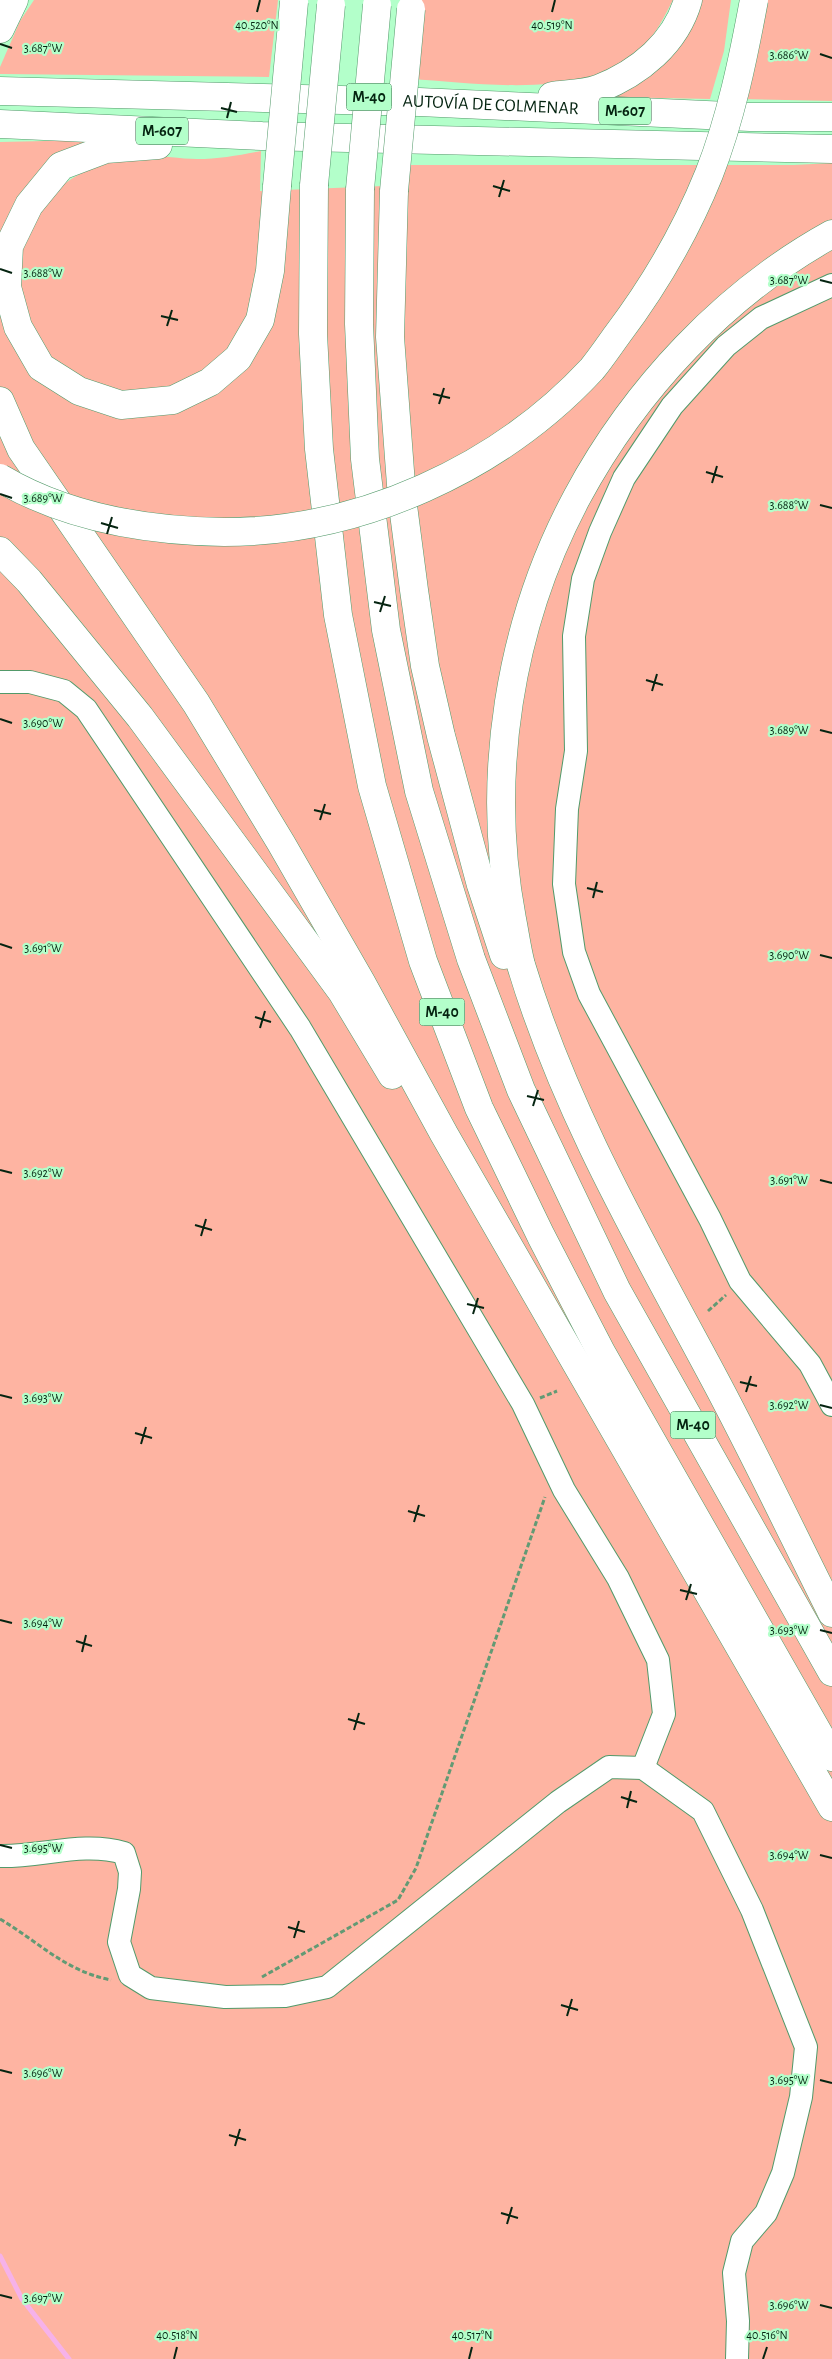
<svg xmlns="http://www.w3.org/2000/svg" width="832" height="2359" viewBox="0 0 832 2359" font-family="'Alegreya Sans',sans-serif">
<rect width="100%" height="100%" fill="#b3ffca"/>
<g fill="#feb4a2">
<path d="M 34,0 L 278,0 L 269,77 L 0,74 L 0,67 L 20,21 Z"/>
<path d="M 422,0 L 673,0 C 664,17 656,34 642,48 C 591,101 478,83 411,79 Z"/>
<path d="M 698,0 L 731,0 L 724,51 L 710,99 L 610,97 Z"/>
<path d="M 764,0 L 832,0 L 832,101 L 741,99 Z"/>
<path d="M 91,140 L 43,166 L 28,184 L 62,186 C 78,172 114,157 135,156 C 156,154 176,159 197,159 C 219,159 240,155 261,151 L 260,191 L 408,185 L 409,165 L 794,165 L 832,163 L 832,2359 L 0,2359 L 0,142 Z"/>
</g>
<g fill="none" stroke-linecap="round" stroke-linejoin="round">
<path stroke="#f6b2e9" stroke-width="5" d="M 0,2256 L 22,2299 L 69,2359"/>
<defs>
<g id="minor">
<path d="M 832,285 L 761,318 L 726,346 L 672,406 L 624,478 L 600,532 L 583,579 L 574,636 L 576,751 L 567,809 L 564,884 L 574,952 L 589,994 L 710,1219 L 740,1281 L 810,1364 L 832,1405"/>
<path d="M 0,682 L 30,682 L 64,691 L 86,709 L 300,1028 L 523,1404 L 564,1490 L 618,1578 L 658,1660 L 664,1714 L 643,1768"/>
<path d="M 0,1856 C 42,1857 83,1841 124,1853 L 130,1872 L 129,1889 L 119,1942 L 130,1975 L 151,1988 L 225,1997 L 285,1996 L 327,1987 L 558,1802 L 609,1767 L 643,1768 L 703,1811 L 752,1910 L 806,2047 L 801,2097 L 783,2173 L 766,2213 L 742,2241 L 734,2273 L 738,2321 L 737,2359"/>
</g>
<g id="highway">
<path d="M 0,29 L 14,0"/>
<path id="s1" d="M 0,91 L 419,102 L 750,117 L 832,117"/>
<path d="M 552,96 C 566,94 584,94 598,89 C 639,73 676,43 688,0"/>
<path d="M 0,124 L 262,136 L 832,149"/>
<path d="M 158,145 L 106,149 L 61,166 L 29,205 L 9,246 L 7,287 L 18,327 L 41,367 L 79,391 L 121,405 L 173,400 L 210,382 L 238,358 L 260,320 L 270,271 L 277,186"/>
<path d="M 314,185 L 313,334 L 319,449 L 338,615 L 372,786 L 423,961 L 479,1108 L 541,1236 L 601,1352 L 832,1757"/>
<path d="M 360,189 L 359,324 L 365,459 L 386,630 L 419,791 L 471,959 L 521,1090 L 617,1291 L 832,1672"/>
<path d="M 394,191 L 390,337 L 402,498 L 414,590 L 425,666 L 441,736 L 481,885 L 504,955"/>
<path d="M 832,234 C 725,293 635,389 577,497 C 509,624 485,777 512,919 C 515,934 517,950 521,965 C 565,1112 643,1245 715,1380 C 756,1457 793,1535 832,1613"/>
<path d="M 0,401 L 21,449 L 196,703 L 281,843 L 361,982 L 444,1134 L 832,1807"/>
<path d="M 0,551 L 29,581 L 140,717 L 342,992 L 392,1075"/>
</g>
</defs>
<use href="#minor" stroke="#529a6a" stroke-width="24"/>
<use href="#highway" stroke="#529a6a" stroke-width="29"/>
<g stroke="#629a74" stroke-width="3" stroke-dasharray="5 2.5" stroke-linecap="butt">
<path d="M 708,1311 L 726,1295"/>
<path d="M 540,1398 L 557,1391"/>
<path d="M 0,1919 C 39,1942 65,1971 111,1980"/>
<path d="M 262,1977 L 398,1900 L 416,1868 L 545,1497"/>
</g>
<use href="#minor" stroke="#fff" stroke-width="22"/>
<use href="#highway" stroke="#fff" stroke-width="28"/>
<defs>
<g id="highway-bridge">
<path d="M 314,185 L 331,5"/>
<path d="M 277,186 L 294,2"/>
<path d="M 360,189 L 377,5"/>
<path d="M 394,191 L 411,9"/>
<path d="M 0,478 C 66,517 148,531 224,532 C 360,532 499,469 592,369 C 601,358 609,346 617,335 C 654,286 686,231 709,174 C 731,118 743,59 754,0"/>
</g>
</defs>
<use href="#highway-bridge" stroke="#529a6a" stroke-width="29" stroke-linecap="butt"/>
<use href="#highway-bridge" stroke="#fff" stroke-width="28"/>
</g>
<path fill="none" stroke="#052411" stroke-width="2" d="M 257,12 L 260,0M 552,12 L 555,0M 0,44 L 12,48M 820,54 L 832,58M 221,108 L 237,112M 227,118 L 231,102M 493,186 L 510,191M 499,197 L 504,180M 0,269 L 12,273M 820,280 L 832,283M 161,316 L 178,320M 167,326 L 172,310M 433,394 L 450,398M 439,404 L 444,388M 706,472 L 723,477M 712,483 L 717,466M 0,494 L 12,498M 820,505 L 832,508M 101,523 L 118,528M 107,534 L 112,517M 374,602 L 391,606M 380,612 L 385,596M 646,680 L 663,685M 652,691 L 657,674M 0,719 L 12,723M 820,730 L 832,733M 314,810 L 331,814M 320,820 L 325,804M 587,888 L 603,892M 593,898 L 597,882M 0,944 L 12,948M 820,955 L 832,958M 255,1017 L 271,1022M 260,1028 L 265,1011M 527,1096 L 544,1100M 533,1106 L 538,1090M 0,1170 L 12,1173M 820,1180 L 832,1183M 195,1225 L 212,1230M 201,1236 L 206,1219M 467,1304 L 484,1308M 473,1314 L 478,1298M 740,1382 L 757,1386M 746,1392 L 751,1376M 0,1395 L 12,1398M 820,1405 L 832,1408M 135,1433 L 152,1438M 141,1444 L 146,1427M 408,1511 L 425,1516M 414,1522 L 419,1505M 680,1590 L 697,1594M 686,1600 L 691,1584M 0,1620 L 12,1623M 820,1630 L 832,1633M 76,1641 L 92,1646M 82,1652 L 86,1635M 348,1719 L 365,1724M 354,1730 L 359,1713M 621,1797 L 637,1802M 627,1808 L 631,1791M 0,1845 L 12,1848M 820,1855 L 832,1858M 288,1927 L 305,1932M 294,1938 L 299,1921M 561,2005 L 578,2010M 567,2016 L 572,1999M 0,2070 L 12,2073M 820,2080 L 832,2083M 229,2135 L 246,2140M 235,2146 L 240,2129M 501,2213 L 518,2218M 507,2224 L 512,2207M 0,2295 L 12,2298M 820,2305 L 832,2308M 174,2359 L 177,2347M 469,2359 L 472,2347M 763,2359 L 767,2347"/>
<g text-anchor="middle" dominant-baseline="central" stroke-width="4.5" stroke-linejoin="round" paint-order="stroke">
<g fill="#b3ffca" stroke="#396648" stroke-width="1">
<rect x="346.5" y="83.5" width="45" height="27" rx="4"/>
<rect x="599" y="97.5" width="52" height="27" rx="4"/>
<rect x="136" y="117.5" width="52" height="27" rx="4"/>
<rect x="419.5" y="998.5" width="45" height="27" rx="4"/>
<rect x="670.5" y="1411.5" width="45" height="27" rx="4"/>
</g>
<g font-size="16" font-weight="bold" fill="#052411">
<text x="369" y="97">M-40</text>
<text x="625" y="111">M-607</text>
<text x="162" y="131">M-607</text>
<text x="442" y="1012">M-40</text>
<text x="693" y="1425">M-40</text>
</g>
<g font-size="18" fill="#052411" stroke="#b3ffca">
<text stroke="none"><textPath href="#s1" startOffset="491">AUTOVÍA DE COLMENAR</textPath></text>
</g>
</g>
<g font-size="12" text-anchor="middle" fill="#052411" stroke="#b3ffca" stroke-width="4.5" stroke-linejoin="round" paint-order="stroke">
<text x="257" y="29">40.520°N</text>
<text x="552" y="29">40.519°N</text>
<text x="43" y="52">3.687°W</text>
<text x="789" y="59">3.686°W</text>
<text x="43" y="277">3.688°W</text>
<text x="789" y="284">3.687°W</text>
<text x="43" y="502">3.689°W</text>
<text x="789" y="509">3.688°W</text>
<text x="43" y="727">3.690°W</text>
<text x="789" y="734">3.689°W</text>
<text x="43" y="952">3.691°W</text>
<text x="789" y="959">3.690°W</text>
<text x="43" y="1177">3.692°W</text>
<text x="789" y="1184">3.691°W</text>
<text x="43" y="1402">3.693°W</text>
<text x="789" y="1409">3.692°W</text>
<text x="43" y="1627">3.694°W</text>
<text x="789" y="1634">3.693°W</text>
<text x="43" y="1852">3.695°W</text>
<text x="789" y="1859">3.694°W</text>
<text x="43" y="2077">3.696°W</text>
<text x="789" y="2084">3.695°W</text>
<text x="43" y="2302">3.697°W</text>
<text x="789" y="2309">3.696°W</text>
<text x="177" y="2339">40.518°N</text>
<text x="472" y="2339">40.517°N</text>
<text x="767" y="2339">40.516°N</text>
</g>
</svg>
